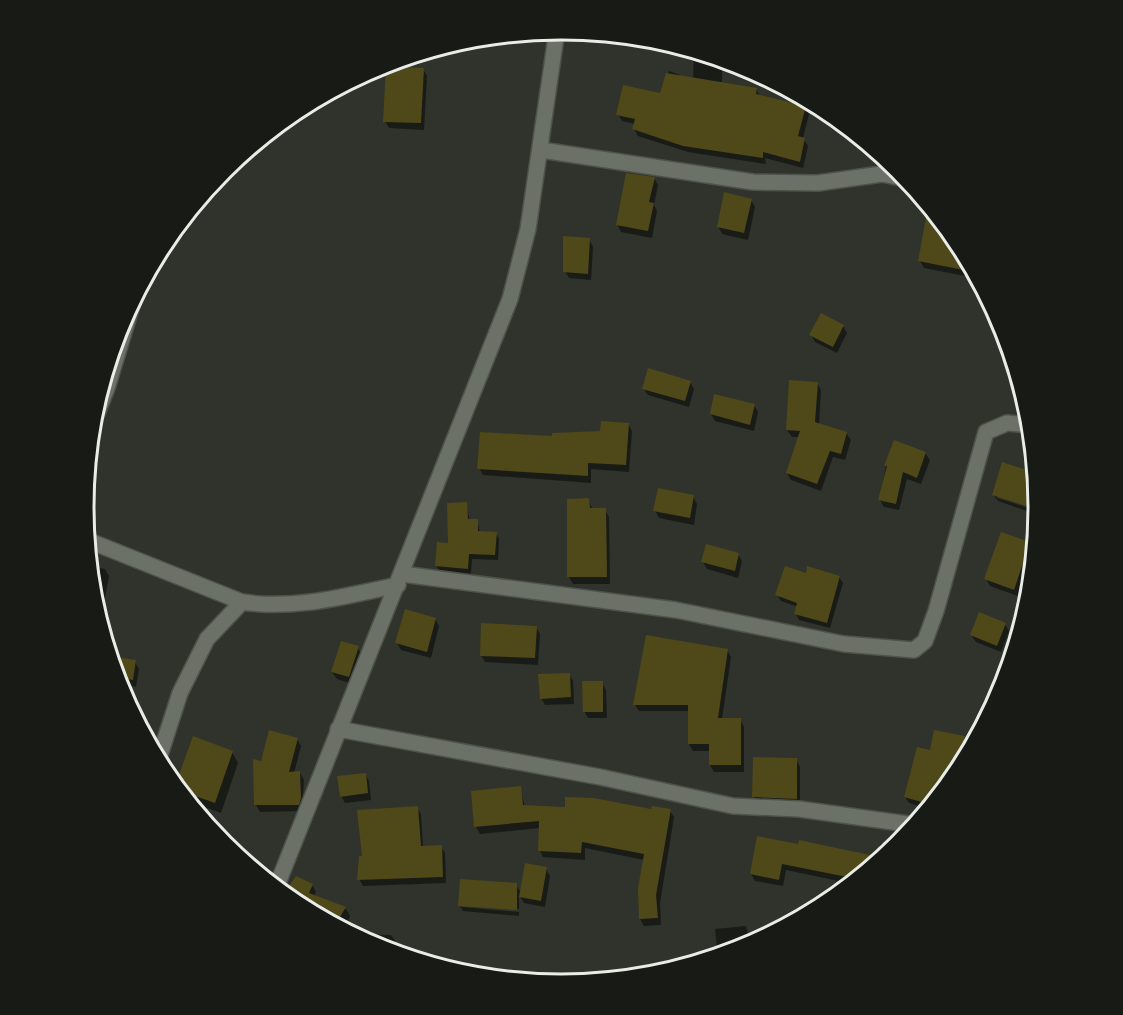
<svg xmlns="http://www.w3.org/2000/svg" width="1123" height="1015" viewBox="0 0 1123 1015" font-family="Poppins,sans-serif">
<rect width="100%" height="100%" fill="#2f332b"/>
<g fill="#0007">
<path d="M 574,32 L 622,36 L 621,44 L 578,39 Z"/>
<path d="M 694,51 L 722,60 L 722,84 L 756,89 L 760,96 L 805,107 L 809,114 L 803,138 L 808,146 L 803,168 L 765,158 L 766,164 L 688,152 L 638,136 L 634,129 L 635,124 L 622,121 L 618,114 L 661,95 L 669,71 L 693,80 Z"/>
<path d="M 423,69 L 427,76 L 424,130 L 389,128 L 385,121 Z"/>
<path d="M 654,178 L 658,185 L 654,205 L 657,211 L 652,238 L 621,232 L 617,224 Z"/>
<path d="M 751,200 L 755,207 L 748,240 L 722,234 L 718,226 Z"/>
<path d="M 927,220 L 942,223 L 959,243 L 982,286 L 975,285 L 970,277 L 924,268 L 920,261 Z"/>
<path d="M 589,239 L 593,247 L 591,280 L 569,278 L 565,271 Z"/>
<path d="M 843,326 L 847,333 L 837,353 L 815,342 L 811,335 Z"/>
<path d="M 690,382 L 694,389 L 689,407 L 648,395 L 643,388 Z"/>
<path d="M 817,383 L 821,390 L 819,425 L 846,433 L 851,440 L 845,460 L 833,457 L 821,491 L 791,480 L 787,473 L 800,437 L 792,437 L 787,430 Z"/>
<path d="M 754,405 L 758,412 L 754,431 L 715,421 L 711,414 Z"/>
<path d="M 628,424 L 632,431 L 629,472 L 591,469 L 591,483 L 483,475 L 479,468 L 553,438 L 602,433 Z"/>
<path d="M 925,453 L 930,460 L 921,484 L 907,479 L 899,510 L 884,507 L 880,500 L 886,465 Z"/>
<path d="M 1036,474 L 1039,508 L 997,495 L 997,498 L 1039,511 L 1038,515 L 998,501 L 993,494 Z"/>
<path d="M 693,497 L 697,504 L 694,525 L 659,518 L 655,511 Z"/>
<path d="M 588,500 L 593,510 L 605,510 L 609,517 L 610,584 L 573,584 L 569,577 Z"/>
<path d="M 466,504 L 470,521 L 477,520 L 480,532 L 496,533 L 499,539 L 498,560 L 472,559 L 471,574 L 440,571 L 436,566 L 450,545 Z"/>
<path d="M 1029,543 L 1033,551 L 1018,596 L 990,586 L 986,579 Z"/>
<path d="M 738,554 L 742,561 L 738,578 L 707,569 L 703,562 Z"/>
<path d="M 90,566 L 105,569 L 109,576 L 104,603 L 93,601 Z"/>
<path d="M 807,575 L 839,577 L 843,583 L 830,628 L 799,620 L 796,614 L 798,607 L 781,601 L 777,595 Z"/>
<path d="M 435,619 L 439,626 L 431,658 L 401,650 L 397,643 Z"/>
<path d="M 1005,624 L 1009,631 L 1001,652 L 976,642 L 971,635 Z"/>
<path d="M 536,627 L 540,634 L 538,665 L 485,662 L 481,655 Z"/>
<path d="M 358,648 L 362,655 L 353,684 L 337,679 L 332,672 Z"/>
<path d="M 727,650 L 731,657 L 722,719 L 740,719 L 744,727 L 744,772 L 714,772 L 710,765 L 710,751 L 693,751 L 689,744 L 690,711 L 639,711 L 635,705 Z"/>
<path d="M 110,657 L 135,662 L 139,669 L 136,687 L 118,683 Z"/>
<path d="M 569,674 L 573,681 L 574,704 L 545,705 L 541,698 Z"/>
<path d="M 602,683 L 606,690 L 607,718 L 588,718 L 584,711 Z"/>
<path d="M 991,696 L 999,697 L 989,716 L 988,714 Z"/>
<path d="M 935,732 L 976,740 L 958,773 L 929,809 L 909,803 L 905,797 L 932,752 Z"/>
<path d="M 297,739 L 301,746 L 294,773 L 300,773 L 304,780 L 302,811 L 260,812 L 256,805 L 255,761 L 262,763 Z"/>
<path d="M 232,752 L 238,763 L 221,813 L 188,801 L 176,787 Z"/>
<path d="M 796,760 L 800,767 L 800,806 L 758,804 L 754,797 Z"/>
<path d="M 365,774 L 369,781 L 371,800 L 345,803 L 341,796 Z"/>
<path d="M 520,788 L 525,807 L 670,811 L 674,817 L 660,903 L 661,925 L 644,926 L 640,919 L 644,860 L 585,848 L 585,860 L 543,857 L 540,851 L 540,828 L 480,834 L 476,827 Z"/>
<path d="M 417,808 L 421,814 L 423,847 L 441,847 L 445,853 L 446,883 L 363,886 L 359,879 L 364,858 Z"/>
<path d="M 758,838 L 878,858 L 880,844 L 897,847 L 860,877 L 850,875 L 848,883 L 786,870 L 783,886 L 755,881 L 751,874 Z"/>
<path d="M 526,865 L 546,869 L 550,876 L 545,907 L 524,903 L 519,895 L 519,909 L 461,904 L 461,907 L 519,912 L 519,916 L 463,911 L 459,905 L 461,881 L 516,885 L 521,893 Z"/>
<path d="M 312,885 L 316,892 L 314,896 L 346,909 L 350,916 L 345,930 L 287,897 Z"/>
<path d="M 746,926 L 751,945 L 718,957 L 715,929 Z"/>
<path d="M 351,934 L 391,935 L 395,941 L 395,953 L 378,949 Z"/>
</g>
<g fill="#4f4819">
<path d="M 386,66 L 424,68 L 421,123 L 383,122 Z"/>
<path d="M 666,73 L 757,88 L 756,94 L 806,106 L 798,136 L 805,138 L 800,162 L 763,152 L 763,158 L 683,146 L 632,129 L 635,119 L 616,115 L 623,85 L 660,93 Z"/>
<path d="M 626,173 L 655,177 L 649,202 L 654,203 L 648,231 L 616,225 Z"/>
<path d="M 724,192 L 752,199 L 744,233 L 717,227 Z"/>
<path d="M 926,218 L 941,221 L 959,243 L 974,272 L 918,261 Z"/>
<path d="M 563,236 L 590,238 L 588,274 L 563,272 Z"/>
<path d="M 821,313 L 844,325 L 833,347 L 809,335 Z"/>
<path d="M 648,368 L 691,381 L 685,401 L 642,389 Z"/>
<path d="M 789,380 L 818,382 L 815,422 L 847,432 L 841,454 L 830,451 L 817,484 L 786,473 L 800,431 L 786,430 Z"/>
<path d="M 714,394 L 755,404 L 750,425 L 710,414 Z"/>
<path d="M 601,421 L 629,423 L 626,465 L 588,463 L 588,476 L 477,469 L 480,432 L 552,436 L 552,433 L 600,431 Z"/>
<path d="M 894,440 L 926,452 L 917,478 L 903,472 L 896,504 L 878,500 L 887,466 L 884,466 Z"/>
<path d="M 1002,462 L 1036,473 L 1039,510 L 992,495 Z"/>
<path d="M 658,488 L 694,495 L 690,518 L 653,511 Z"/>
<path d="M 589,498 L 590,508 L 606,508 L 607,577 L 567,577 L 567,499 Z"/>
<path d="M 467,502 L 468,519 L 478,519 L 478,531 L 497,532 L 495,555 L 469,554 L 468,569 L 435,566 L 437,542 L 448,543 L 447,503 Z"/>
<path d="M 1001,532 L 1030,542 L 1014,590 L 984,579 Z"/>
<path d="M 706,544 L 739,553 L 735,571 L 701,562 Z"/>
<path d="M 785,566 L 806,573 L 807,566 L 840,576 L 827,623 L 794,614 L 797,603 L 775,595 Z"/>
<path d="M 405,609 L 436,618 L 427,652 L 395,643 Z"/>
<path d="M 979,612 L 1006,623 L 997,646 L 970,635 Z"/>
<path d="M 481,623 L 537,626 L 535,658 L 480,656 Z"/>
<path d="M 646,635 L 728,649 L 718,718 L 741,718 L 741,765 L 709,765 L 709,744 L 688,744 L 688,705 L 633,705 Z"/>
<path d="M 341,641 L 359,646 L 349,677 L 331,672 Z"/>
<path d="M 110,656 L 136,660 L 133,680 L 116,677 Z"/>
<path d="M 570,673 L 571,697 L 540,699 L 538,674 Z"/>
<path d="M 582,681 L 603,681 L 603,712 L 583,712 Z"/>
<path d="M 269,730 L 298,738 L 289,772 L 300,771 L 301,798 L 299,805 L 254,805 L 253,759 L 261,761 Z"/>
<path d="M 934,730 L 965,736 L 957,774 L 932,805 L 904,797 L 917,747 L 930,750 Z"/>
<path d="M 193,736 L 233,751 L 215,803 L 178,790 L 175,786 Z"/>
<path d="M 753,757 L 797,758 L 797,799 L 752,797 Z"/>
<path d="M 366,773 L 368,793 L 340,797 L 337,776 Z"/>
<path d="M 521,786 L 523,805 L 565,807 L 565,797 L 594,798 L 651,809 L 652,806 L 671,809 L 656,895 L 658,918 L 639,919 L 638,888 L 644,854 L 582,842 L 581,853 L 538,851 L 539,821 L 474,827 L 471,791 Z"/>
<path d="M 418,806 L 421,846 L 442,845 L 443,877 L 357,880 L 359,856 L 362,856 L 357,810 Z"/>
<path d="M 757,836 L 798,844 L 799,840 L 884,858 L 857,879 L 782,864 L 779,880 L 750,874 Z"/>
<path d="M 525,863 L 547,867 L 541,901 L 519,897 Z"/>
<path d="M 296,876 L 313,884 L 309,893 L 346,907 L 335,925 L 296,904 L 283,894 Z"/>
<path d="M 460,879 L 517,883 L 517,910 L 458,906 Z"/>
</g>
<g fill="none" stroke-linecap="round" stroke-linejoin="round">
<defs>
<g id="minor">
<path d="M 541,150 L 753,182 L 818,183 L 882,174 L 907,179"/>
<path d="M 92,426 L 107,388 L 135,296"/>
<path d="M 87,540 L 242,602 C 296,610 346,596 398,585"/>
<path d="M 402,574 L 676,610 L 844,644 L 914,650 L 925,641 L 936,611 L 986,432 L 1007,423 L 1031,425"/>
<path d="M 338,729 L 600,777 L 733,806 L 799,809 L 915,825"/>
<path d="M 158,761 L 180,693 L 207,639 L 242,602"/>
<path d="M 276,888 L 510,299 L 528,229 L 557,30"/>
</g>
</defs>
<use href="#minor" stroke="#4e524a" stroke-width="18"/>
<use href="#minor" stroke="#6c7167" stroke-width="15"/>
</g>
<path d="M0 0H1123V1015H0ZM94 507a467 467 0 1 1 934 0a467 467 0 1 1-934 0Z" fill="#181a16" fill-rule="evenodd"/>
<path fill="none" stroke="#eaede7" stroke-width="3" d="M94 507a467 467 0 1 1 934 0a467 467 0 1 1-934 0Z"/>
</svg>
